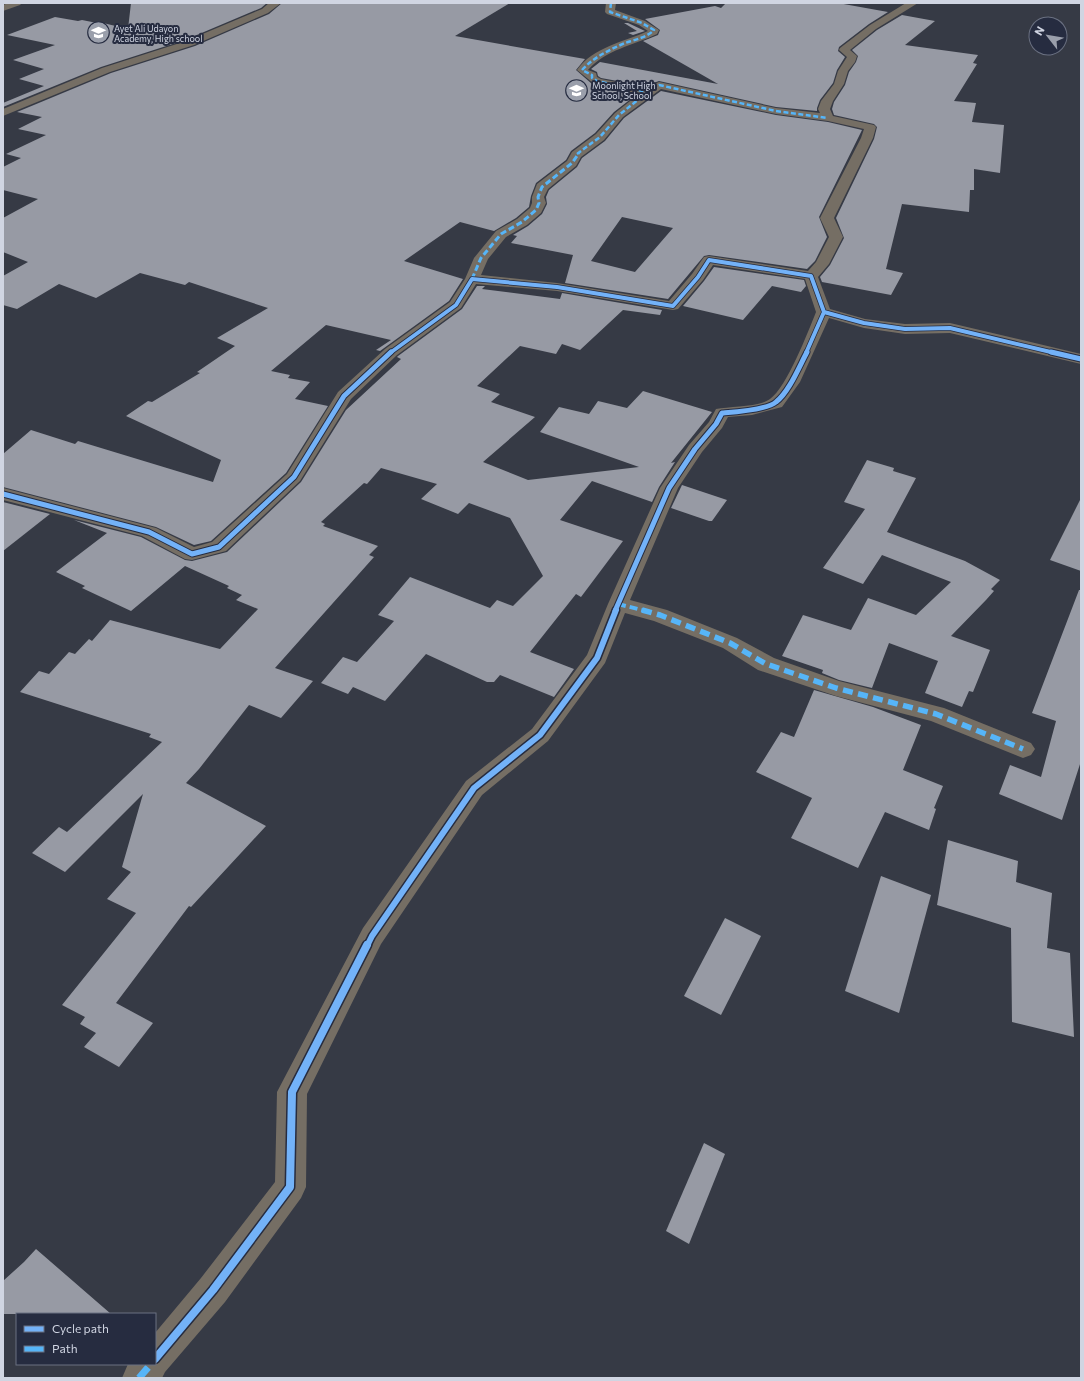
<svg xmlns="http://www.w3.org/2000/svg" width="1084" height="1381" viewBox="0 0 1084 1381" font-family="Commissioner,sans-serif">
<rect width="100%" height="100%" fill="#363a45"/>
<g fill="#979aa4" fill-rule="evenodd">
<path d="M 131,3 L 267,3 L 261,8 L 185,40 L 101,67 L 3,107 L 3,103 L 44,86 L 19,79 L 44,69 L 13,60 L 55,45 L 7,35 L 55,17 L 78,21 L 82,20 L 97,23 L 99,22 L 128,29 Z"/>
<path d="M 282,3 L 510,3 L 455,36 L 585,59 L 576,70 L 592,84 L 636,95 L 614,112 L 595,133 L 571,151 L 566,160 L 536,183 L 531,196 L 529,207 L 516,218 L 494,231 L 460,222 L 404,261 L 463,279 L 449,301 L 380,351 L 376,350 L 391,340 L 326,325 L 271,371 L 290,375 L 288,378 L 310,382 L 295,399 L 328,406 L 286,473 L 211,541 L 194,545 L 156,527 L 3,487 L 3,454 L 31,430 L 75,444 L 78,441 L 213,482 L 221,460 L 126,416 L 148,401 L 152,402 L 200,373 L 197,372 L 235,346 L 217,338 L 268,308 L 189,282 L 185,285 L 140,273 L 96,298 L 59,284 L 17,309 L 3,305 L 3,276 L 28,262 L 3,252 L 3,218 L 38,199 L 3,190 L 3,167 L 21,158 L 6,154 L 46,135 L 18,129 L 42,117 L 17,112 L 111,73 L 195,46 L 269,14 Z"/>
<path d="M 726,3 L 838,3 L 888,12 L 869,24 L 839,47 L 838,51 L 845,57 L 837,70 L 833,83 L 820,100 L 817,108 L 817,111 L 776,107 L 659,81 L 645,86 L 601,78 L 598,76 L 597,72 L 591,69 L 600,62 L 718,84 L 643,41 L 658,35 L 660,30 L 645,19 L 715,6 L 721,8 Z"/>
<path d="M 902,15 L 935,21 L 905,45 L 978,55 L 973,63 L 977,64 L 954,101 L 976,103 L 972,122 L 1004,125 L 1000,173 L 974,169 L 974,190 L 970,190 L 969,212 L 902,204 L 886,269 L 903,273 L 891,295 L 822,282 L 820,277 L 830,265 L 844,238 L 836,218 L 874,139 L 877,127 L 874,124 L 834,115 L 832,109 L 834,102 L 845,85 L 849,72 L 856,62 L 858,56 L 852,50 L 877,30 Z"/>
<path d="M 624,23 L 628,23 L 645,31 L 633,35 L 628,33 L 637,31 Z"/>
<path d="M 661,91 L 776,115 L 828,122 L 862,130 L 819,217 L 827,237 L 815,261 L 807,269 L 709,255 L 704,256 L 668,299 L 565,283 L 573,255 L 511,243 L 517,236 L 513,235 L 528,226 L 542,214 L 547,204 L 546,197 L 549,190 L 577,167 L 582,158 L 605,141 L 624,118 ZM 622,217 L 673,228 L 635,272 L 591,261 Z"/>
<path d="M 714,267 L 804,280 L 806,286 L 801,292 L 772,286 L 743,320 L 683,306 L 704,281 Z"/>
<path d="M 477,286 L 485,286 L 482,289 L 560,299 L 562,293 L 662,310 L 660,315 L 623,310 L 580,350 L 562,344 L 556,354 L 520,346 L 477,386 L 500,394 L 491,402 L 535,417 L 483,462 L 528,480 L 639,467 L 540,432 L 559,407 L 589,414 L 598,401 L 627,408 L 643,391 L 712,412 L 671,463 L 675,462 L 659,487 L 652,502 L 592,481 L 560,520 L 623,541 L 581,597 L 576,594 L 530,652 L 574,669 L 554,697 L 500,675 L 494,682 L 487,682 L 426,654 L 385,701 L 353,687 L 348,694 L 321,683 L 343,657 L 357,662 L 394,621 L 378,615 L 410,577 L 490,608 L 497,600 L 513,606 L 543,576 L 510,518 L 469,503 L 458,514 L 421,499 L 437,484 L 381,468 L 367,484 L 364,483 L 321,522 L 325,524 L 323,526 L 378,546 L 369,555 L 374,557 L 275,668 L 313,681 L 281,718 L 249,705 L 199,769 L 186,783 L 266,826 L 191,907 L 189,906 L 116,1003 L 153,1023 L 119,1067 L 84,1047 L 96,1033 L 80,1024 L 85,1017 L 62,1005 L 136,913 L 107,899 L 131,872 L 122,867 L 143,794 L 65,872 L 32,853 L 59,827 L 67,832 L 162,742 L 149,737 L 151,734 L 20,692 L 39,671 L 49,674 L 69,652 L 75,654 L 89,639 L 92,641 L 110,620 L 220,649 L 258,609 L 236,600 L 242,595 L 227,588 L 229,586 L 185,566 L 131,611 L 99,596 L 82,588 L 85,586 L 56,572 L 107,533 L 74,520 L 141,537 L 185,560 L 192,561 L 227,552 L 301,482 L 346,410 L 401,359 L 397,357 L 398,356 L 462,309 Z"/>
<path d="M 867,460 L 894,468 L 893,471 L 916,478 L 887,532 L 965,561 L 1000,580 L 991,589 L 994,591 L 986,600 L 951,636 L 990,650 L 973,692 L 969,691 L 962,707 L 925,693 L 938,661 L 889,643 L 872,688 L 839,680 L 822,673 L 823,670 L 782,656 L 803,615 L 851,630 L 868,598 L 916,615 L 951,582 L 882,555 L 863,584 L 823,568 L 865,509 L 844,502 Z"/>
<path d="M 682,485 L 727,500 L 712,521 L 709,521 L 671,508 Z"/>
<path d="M 1081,498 L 1081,571 L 1050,560 Z"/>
<path d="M 3,502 L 50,514 L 3,551 Z"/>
<path d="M 1079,590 L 1081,590 L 1081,761 L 1062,820 L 999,794 L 1010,765 L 1041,777 L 1056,721 L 1032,713 Z"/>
<path d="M 814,690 L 873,707 L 921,725 L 903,770 L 943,786 L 934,808 L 936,809 L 929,830 L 885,812 L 858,868 L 791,838 L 812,798 L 756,772 L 781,732 L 794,737 Z"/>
<path d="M 948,840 L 1018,861 L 1016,882 L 1052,893 L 1047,948 L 1070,953 L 1074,1037 L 1012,1022 L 1011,928 L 937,905 Z"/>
<path d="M 881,876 L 931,895 L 899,1013 L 845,991 Z"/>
<path d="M 725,918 L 761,936 L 721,1015 L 684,996 Z"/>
<path d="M 704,1143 L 725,1154 L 689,1244 L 666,1231 Z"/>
<path d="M 36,1249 L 111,1314 L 3,1314 L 3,1281 L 24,1262 Z"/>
</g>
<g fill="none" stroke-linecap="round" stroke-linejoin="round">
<g fill="#756e64" fill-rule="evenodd">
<path d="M 8,3 L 22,3 L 20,5 L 3,11 L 3,5 Z"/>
<path d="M 269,3 L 281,3 L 268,13 L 194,45 L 110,72 L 3,116 L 3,109 L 102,68 L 186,41 L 262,9 Z"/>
<path d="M 606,3 L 616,3 L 615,10 L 645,21 L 659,30 L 657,34 C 634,45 605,50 588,70 L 596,73 L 597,77 L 601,79 L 645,88 L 659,82 L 776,108 L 820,113 L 818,109 L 821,101 L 834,84 L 838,71 L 847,57 L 839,50 L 840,48 L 870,25 L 906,3 L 918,3 L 876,29 L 850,50 L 857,56 L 855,62 L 848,71 L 844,84 L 833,101 L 830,109 L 833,116 L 874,125 L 876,127 L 873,138 L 834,218 L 843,237 L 829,264 L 818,277 L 830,309 L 865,319 L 905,324 L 950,323 L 1081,354 L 1081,364 L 950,333 L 905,334 L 864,328 L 829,318 L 800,382 L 782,407 L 752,415 L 728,417 L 722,428 L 702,452 L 678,488 L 630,600 L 667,610 L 737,638 L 774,658 L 839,681 L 944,708 L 1031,743 L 1035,749 L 1031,755 L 1023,758 L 931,721 L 836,696 L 758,670 L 723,648 L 654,621 L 625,613 L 605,663 L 548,741 L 482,795 L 381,944 L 307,1094 L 306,1187 L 301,1198 L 225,1302 L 165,1372 L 162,1378 L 122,1378 L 128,1364 L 155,1364 L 155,1333 L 201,1278 L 275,1182 L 277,1092 L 363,928 L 466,781 L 532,729 L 587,655 L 608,604 L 660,488 L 689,445 L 709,422 L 716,409 C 730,406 760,407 770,399 C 787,387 808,332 816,312 L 805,279 L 713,265 L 703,280 L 678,309 L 673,310 L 557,291 L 476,284 L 461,308 L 397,355 L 351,399 L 300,481 L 226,551 L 192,560 L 185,559 L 142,536 L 3,500 L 3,488 L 156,528 L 194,547 L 212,542 L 287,474 L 338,392 L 385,349 L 450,302 L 465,279 L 474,258 L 496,231 L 517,219 L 530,208 L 532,203 L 532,197 L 537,184 L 567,161 L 572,152 L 596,134 L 615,113 L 639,94 L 593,83 L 577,70 C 593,47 624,42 648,31 L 639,25 L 607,14 L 605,12 ZM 661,89 L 776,114 L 828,121 L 864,129 L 861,138 L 820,218 L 829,237 L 816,262 L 808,271 L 709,256 L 704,257 L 692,274 L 669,301 L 557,283 L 481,275 L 488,259 L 506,237 L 527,225 L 541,213 L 546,203 L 544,197 L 548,189 L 576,166 L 581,157 L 604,140 L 623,117 Z"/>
</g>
<g stroke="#56b5f8" stroke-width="2.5" stroke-dasharray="5 2.5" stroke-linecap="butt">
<path d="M 611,3 L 610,12 L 642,23 L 654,30 C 648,37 634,40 625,43 C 609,50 594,57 582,70 L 592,75 L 592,78 L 597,81 L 647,92 L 659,85 L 776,111 L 828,118"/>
<path d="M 577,154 L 600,137 L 619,115 L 649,91"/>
</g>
<path stroke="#56b5f8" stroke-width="3" stroke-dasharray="6 3" stroke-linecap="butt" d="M 472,279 L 481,258 L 501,234 L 522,222 L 536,210 L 539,203 L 538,197 L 542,187 L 572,163 L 579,153"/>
<path stroke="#56b5f8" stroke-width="4" stroke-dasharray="8 4" stroke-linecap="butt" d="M 618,604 L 646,611"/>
<path stroke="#56b5f8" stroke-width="5.5" stroke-dasharray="10 5.5" stroke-linecap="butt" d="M 642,610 L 660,615 L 730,643 L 766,664 L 836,688 L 936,714 L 1023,749"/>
<path stroke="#56b5f8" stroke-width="7" stroke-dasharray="14 7" stroke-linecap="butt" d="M 139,1378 L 151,1364"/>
<defs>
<g id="cycleway-far3">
<path d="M 390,353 L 456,305 L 472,279 L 557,287 L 673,306 L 698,277 L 709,260 L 811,276 L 824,312 L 864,323 L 905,329 L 950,328 L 1055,353"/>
<path d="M 806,353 L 824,312"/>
</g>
<g id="cycleway-far2">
<path d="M 1051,352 L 1081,359"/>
<path d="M 3,494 L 149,532 L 192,554 L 219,547 L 294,477 L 344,396 L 391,352"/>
<path d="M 615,611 L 669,488 L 695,449 L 716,424 L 722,413 C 734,412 767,410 776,402 C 789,392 799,367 807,352"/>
</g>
<path id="cycleway-far1" d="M 367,946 L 372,936 L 474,788 L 540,735 L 597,658 L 616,610"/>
<path id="cycleway" d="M 155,1359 L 213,1290 L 290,1187 L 292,1092 L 367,945"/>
</defs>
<use href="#cycleway-far3" stroke="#262c40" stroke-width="5.5"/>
<use href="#cycleway-far2" stroke="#262c40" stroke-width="7"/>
<use href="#cycleway-far1" stroke="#262c40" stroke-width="9"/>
<use href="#cycleway" stroke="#262c40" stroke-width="11"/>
<use href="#cycleway-far3" stroke="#73b2f8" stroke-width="4"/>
<use href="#cycleway-far2" stroke="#73b2f8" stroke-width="5"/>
<use href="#cycleway-far1" stroke="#73b2f8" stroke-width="6"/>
<use href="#cycleway" stroke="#73b2f8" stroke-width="8"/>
</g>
<defs>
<symbol id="school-disc" viewBox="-11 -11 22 22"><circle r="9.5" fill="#9a9fab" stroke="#262c40"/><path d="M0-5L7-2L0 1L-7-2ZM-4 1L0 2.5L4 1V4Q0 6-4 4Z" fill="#fff"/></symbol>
</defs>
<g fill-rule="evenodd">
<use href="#school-disc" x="86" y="20" width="25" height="25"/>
<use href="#school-disc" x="564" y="78" width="25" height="25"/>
</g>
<g text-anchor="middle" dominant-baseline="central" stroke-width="4" stroke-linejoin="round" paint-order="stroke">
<g font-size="9" fill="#d0d5e2" stroke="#262c40" text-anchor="start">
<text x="114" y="28">Ayet Ali Udayon<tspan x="114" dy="10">Academy, High school</tspan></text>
<text x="592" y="85">Moonlight High<tspan x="592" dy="10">School, School</tspan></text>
</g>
</g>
<rect width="1084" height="1381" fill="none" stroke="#d0d5e2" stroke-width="8"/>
<rect x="16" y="1313" width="140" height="52" fill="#262c40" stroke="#6a7081"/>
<rect x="24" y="1326" width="20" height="6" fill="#73b2f8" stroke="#6a7081"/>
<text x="52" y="1333" font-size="12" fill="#d0d5e2">Cycle path</text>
<rect x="24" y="1346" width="20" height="6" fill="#56b5f8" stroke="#6a7081"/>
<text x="52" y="1353" font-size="12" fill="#d0d5e2">Path</text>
<g transform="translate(1048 36) rotate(301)"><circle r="19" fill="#262c40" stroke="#6a7081"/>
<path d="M0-3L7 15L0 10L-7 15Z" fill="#9a9fab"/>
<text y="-6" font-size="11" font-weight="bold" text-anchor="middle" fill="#d0d5e2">N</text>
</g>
</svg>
